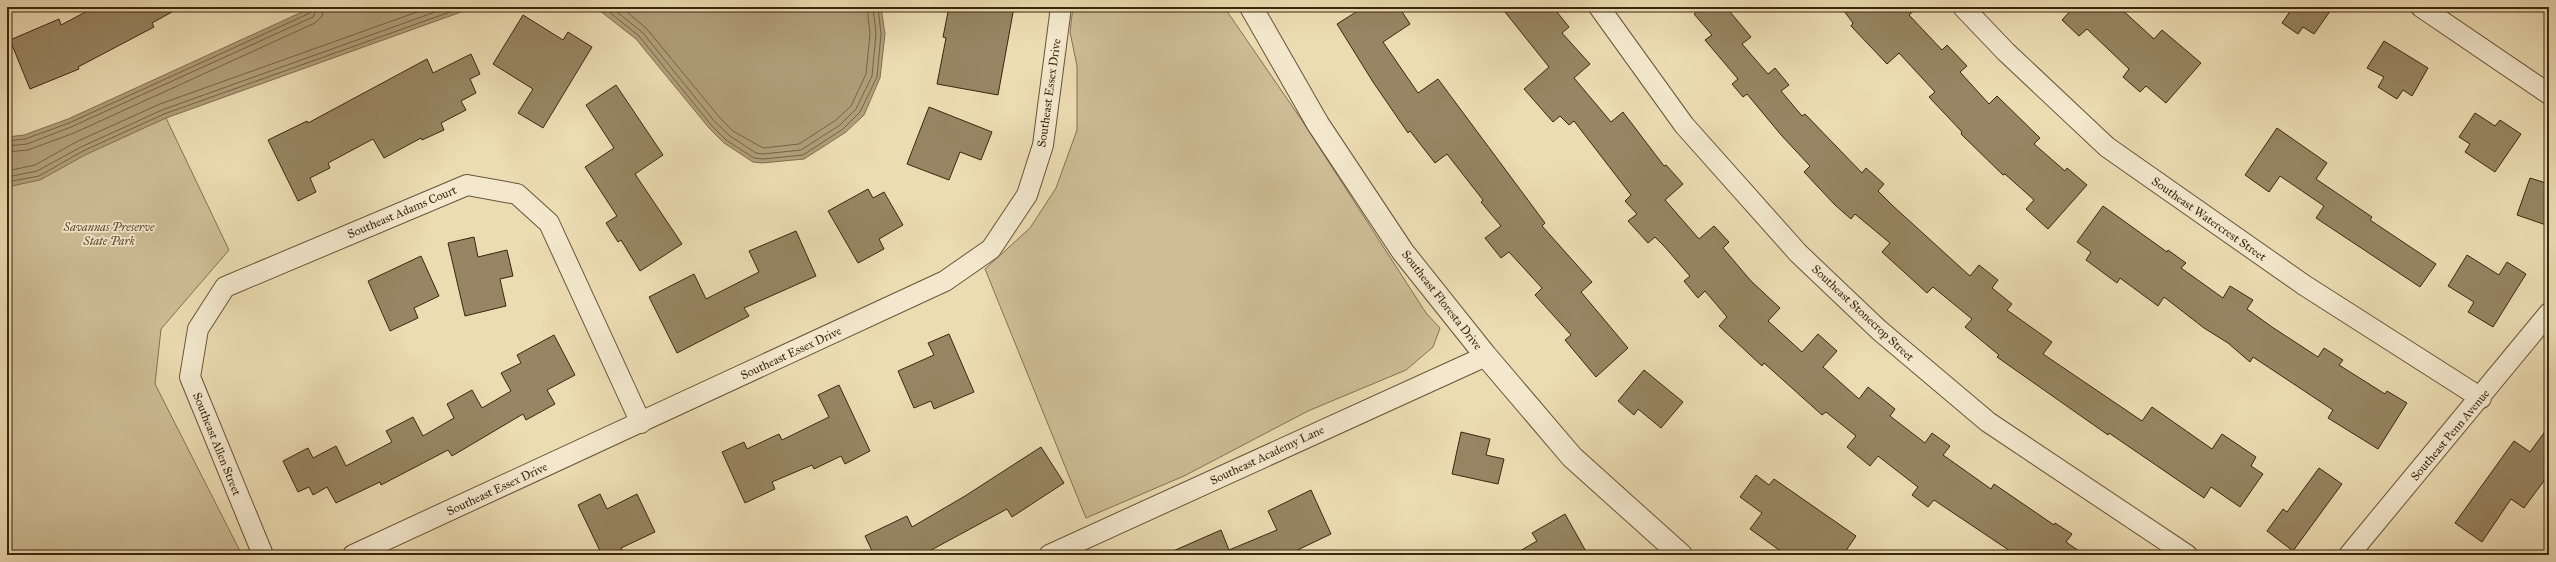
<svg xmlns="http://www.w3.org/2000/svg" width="2556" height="562" viewBox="0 0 2556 562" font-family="'IM FELL Great Primer',serif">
<rect width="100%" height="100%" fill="#ecdcb2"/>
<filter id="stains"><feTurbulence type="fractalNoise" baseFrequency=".005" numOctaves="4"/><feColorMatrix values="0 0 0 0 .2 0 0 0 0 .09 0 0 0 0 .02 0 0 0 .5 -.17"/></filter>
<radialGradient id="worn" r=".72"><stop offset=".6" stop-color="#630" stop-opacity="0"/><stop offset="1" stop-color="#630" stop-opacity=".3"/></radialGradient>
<g fill="#cebd96" stroke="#847252">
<path d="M 1073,7 L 1224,7 L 1301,119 L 1426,313 L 1440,328 L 1433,347 L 1406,370 L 1308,411 L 1184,476 L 1086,518 L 985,269 L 1030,228 L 1056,188 L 1077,130 L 1077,66 L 1070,32 Z"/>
<path d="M 166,118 L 229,250 L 161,329 L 155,384 L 242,555 L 7,555 L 7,150 Z"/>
</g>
<g fill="#b09e7a" stroke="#816e4f">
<path d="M 313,7 L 475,7 L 166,118 L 85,155 L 40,180 L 7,187 L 7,137 L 24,135 L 68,119 Z"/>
<path d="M 595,7 L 881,7 L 885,34 L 880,78 L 864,115 L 846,132 L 804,159 L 762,163 L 753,162 L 724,143 L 709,128 L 636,39 Z"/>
</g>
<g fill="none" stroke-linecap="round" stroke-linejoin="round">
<g stroke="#766244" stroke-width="1">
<path d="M 603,7 L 639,36 L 712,126 L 726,140 L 754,158 L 763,159 L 803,155 L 843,129 L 860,112 L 877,77 L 881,34 L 878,7"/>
<path d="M 611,7 L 643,33 L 715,122 L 730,136 L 756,153 L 763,154 L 801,150 L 840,125 L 856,109 L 872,76 L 876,34 L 873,7"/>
<path d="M 621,7 L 647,29 L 720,118 L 733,131 L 763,148 L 799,144 L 836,120 L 851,106 L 866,74 L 870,34 L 867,7"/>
<path d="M 7,141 L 25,139 L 69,123 L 310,13 L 313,7"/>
<path d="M 7,146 L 27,144 L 71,127 L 313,17 L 318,7"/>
<path d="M 7,152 L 28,150 L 74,133 L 315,23 L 322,16 L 324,7"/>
<path d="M 7,171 L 35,165 L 78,141 L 160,104 L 431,7"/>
<path d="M 7,177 L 37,171 L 81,147 L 162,110 L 449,7"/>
<path d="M 7,182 L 39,176 L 83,151 L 164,114 L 464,7"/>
</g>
</g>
<g fill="#978563" stroke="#3b270e">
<path d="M 95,7 L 181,7 L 152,23 L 154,27 L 78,67 L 79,69 L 30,89 L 10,40 L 59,19 L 61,25 Z"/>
<path d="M 949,7 L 1014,7 L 998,95 L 937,84 L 946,38 L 943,37 Z"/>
<path d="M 1364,7 L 1399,7 L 1410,24 L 1383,42 L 1418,93 L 1438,79 L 1545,223 L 1542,226 L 1592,282 L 1581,292 L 1628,348 L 1596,377 L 1565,340 L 1571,335 L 1535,295 L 1542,288 L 1509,252 L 1501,258 L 1485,238 L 1501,226 L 1481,202 L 1483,200 L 1447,154 L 1435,163 L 1410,131 L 1408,133 L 1373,82 L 1337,24 Z"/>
<path d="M 1501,7 L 1553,7 L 1569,27 L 1562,33 L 1590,64 L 1574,78 L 1611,122 L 1623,112 L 1664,166 L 1666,165 L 1683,184 L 1665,200 L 1699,239 L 1714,226 L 1729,242 L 1723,248 L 1751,281 L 1780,308 L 1768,321 L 1802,352 L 1818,334 L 1837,351 L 1823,367 L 1859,399 L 1868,387 L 1895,409 L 1890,416 L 1925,443 L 1932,433 L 1950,446 L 1943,455 L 1991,489 L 1994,484 L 2054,525 L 2055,523 L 2072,534 L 2066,542 L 2085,555 L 2016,555 L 1934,500 L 1928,507 L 1912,495 L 1918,487 L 1878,456 L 1870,466 L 1847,447 L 1856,436 L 1826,412 L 1822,415 L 1764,363 L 1762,366 L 1719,326 L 1727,317 L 1705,291 L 1698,298 L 1684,281 L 1690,276 L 1664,246 L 1655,237 L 1648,243 L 1628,221 L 1637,214 L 1625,201 L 1631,195 L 1574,121 L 1569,125 L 1560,116 L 1553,122 L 1524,89 L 1549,67 Z"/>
<path d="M 1703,7 L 1726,7 L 1751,37 L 1742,44 L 1768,74 L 1775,68 L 1789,85 L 1781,91 L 1802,116 L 1805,114 L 1862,173 L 1866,168 L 1884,184 L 1878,191 L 1893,206 L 1970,276 L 1979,265 L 1998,280 L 1992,288 L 2012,304 L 2007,310 L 2052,342 L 2043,354 L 2142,421 L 2152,407 L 2212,449 L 2222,434 L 2256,457 L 2251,466 L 2263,474 L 2240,507 L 2211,487 L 2204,498 L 2109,433 L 2108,435 L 1997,357 L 1999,355 L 1965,327 L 1972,319 L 1933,287 L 1927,293 L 1882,252 L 1890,243 L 1855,214 L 1851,219 L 1835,205 L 1804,172 L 1810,166 L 1782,136 L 1747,94 L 1743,97 L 1732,84 L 1738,79 L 1705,40 L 1712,35 L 1694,14 Z"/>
<path d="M 1841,7 L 1918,7 L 1909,15 L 1942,50 L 1947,45 L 1967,66 L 1960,72 L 1989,104 L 1997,96 L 2040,138 L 2034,144 L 2065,171 L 2067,168 L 2087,185 L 2048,229 L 2026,209 L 2034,200 L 2005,174 L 2003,175 L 1961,134 L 1962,132 L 1929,97 L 1935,92 L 1899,53 L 1887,64 L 1851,26 L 1853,23 Z"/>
<path d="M 2074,7 L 2119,7 L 2154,39 L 2162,30 L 2201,63 L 2166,103 L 2146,86 L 2140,92 L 2123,77 L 2129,69 L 2087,29 L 2079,36 L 2062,20 Z"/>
<path d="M 2293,7 L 2333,7 L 2314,34 L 2303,27 L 2298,34 L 2282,23 Z"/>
<path d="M 523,15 L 563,40 L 568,32 L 592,47 L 543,128 L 518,113 L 533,89 L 493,64 Z"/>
<path d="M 2384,41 L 2428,68 L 2412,96 L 2403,90 L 2397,99 L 2378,87 L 2384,77 L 2367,68 Z"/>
<path d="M 471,54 L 480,74 L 470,79 L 476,93 L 461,101 L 466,110 L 441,123 L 444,130 L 422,140 L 421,138 L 384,158 L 373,139 L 328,163 L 330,168 L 310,178 L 316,192 L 298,201 L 268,140 L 307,121 L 308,123 L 427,59 L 433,73 Z"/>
<path d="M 616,85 L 663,155 L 635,174 L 682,244 L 640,271 L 621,240 L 618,242 L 606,223 L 617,216 L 585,167 L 614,148 L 586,105 Z"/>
<path d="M 929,107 L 992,132 L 981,160 L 960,152 L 949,180 L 907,164 Z"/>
<path d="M 2475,113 L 2495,126 L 2500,120 L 2521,134 L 2495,172 L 2465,152 L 2470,144 L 2459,137 Z"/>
<path d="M 2277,128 L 2327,163 L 2316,179 L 2372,217 L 2370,220 L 2436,264 L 2420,287 L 2316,218 L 2324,206 L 2280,176 L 2269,192 L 2245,175 Z"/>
<path d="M 2530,178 L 2549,184 L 2549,226 L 2517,215 Z"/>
<path d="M 868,189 L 873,198 L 884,192 L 903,225 L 879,239 L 884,249 L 858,263 L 828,211 Z"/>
<path d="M 2103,206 L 2167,252 L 2168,250 L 2186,263 L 2181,268 L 2223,298 L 2230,286 L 2253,300 L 2247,309 L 2272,327 L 2318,357 L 2324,348 L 2343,360 L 2339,365 L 2385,394 L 2387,391 L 2407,403 L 2378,449 L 2328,418 L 2333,410 L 2253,357 L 2250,362 L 2228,343 L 2204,328 L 2164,297 L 2158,306 L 2120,278 L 2117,283 L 2086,260 L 2091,252 L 2077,242 Z"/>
<path d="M 796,231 L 816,276 L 744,308 L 749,316 L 677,353 L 649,297 L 694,274 L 706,299 L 759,272 L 749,251 Z"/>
<path d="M 474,237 L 478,257 L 507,250 L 513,276 L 500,279 L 506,306 L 465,316 L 448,243 Z"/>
<path d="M 2467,255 L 2499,275 L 2507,262 L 2526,274 L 2493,327 L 2468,312 L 2474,302 L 2448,286 Z"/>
<path d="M 421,256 L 439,296 L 414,308 L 418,318 L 390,331 L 368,281 Z"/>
<path d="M 949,334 L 974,392 L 934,409 L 931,401 L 914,408 L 898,371 L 934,355 L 928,343 Z"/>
<path d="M 554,335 L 575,375 L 547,390 L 555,404 L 526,420 L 523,414 L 452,456 L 448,450 L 381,485 L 380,482 L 336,503 L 327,487 L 313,495 L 309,487 L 298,492 L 283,461 L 308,448 L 313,458 L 336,446 L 346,466 L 392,442 L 386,431 L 413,417 L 423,436 L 454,418 L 447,404 L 472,390 L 482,408 L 511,391 L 501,373 L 521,363 L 517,355 Z"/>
<path d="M 1644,370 L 1683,402 L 1661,428 L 1638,409 L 1634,415 L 1618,401 Z"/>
<path d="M 839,385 L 870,451 L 845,464 L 841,456 L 814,469 L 812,465 L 772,482 L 775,489 L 745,503 L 722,452 L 744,442 L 747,449 L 779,434 L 782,440 L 829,417 L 818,395 Z"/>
<path d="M 2549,426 L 2549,474 L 2524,508 L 2511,499 L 2482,542 L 2455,523 L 2514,441 L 2530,452 Z"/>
<path d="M 1461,432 L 1490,439 L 1486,455 L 1504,459 L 1498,484 L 1452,474 Z"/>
<path d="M 1041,447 L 1064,483 L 1012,517 L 1007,509 L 922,555 L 874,555 L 865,536 L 907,516 L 912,527 L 965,496 Z"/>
<path d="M 2319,468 L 2342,484 L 2293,551 L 2267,531 L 2283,509 L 2287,512 Z"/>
<path d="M 1756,475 L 1769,485 L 1774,479 L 1856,536 L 1843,555 L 1786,555 L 1750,529 L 1762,513 L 1740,497 Z"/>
<path d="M 1311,490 L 1331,534 L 1287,555 L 1164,555 L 1221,530 L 1229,550 L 1277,530 L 1268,511 Z"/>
<path d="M 600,494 L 607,509 L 637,494 L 655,532 L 621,548 L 624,555 L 602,555 L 578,505 Z"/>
<path d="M 1565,514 L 1588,555 L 1513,555 L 1537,541 L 1532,533 Z"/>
</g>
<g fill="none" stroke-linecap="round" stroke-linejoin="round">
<defs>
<g id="minor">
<path d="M 1599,7 L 1684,125 L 1798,253 L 1879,330 L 1988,422 L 2187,555"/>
<path d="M 1963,7 L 2006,52 L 2107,147 L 2304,285 L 2481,398"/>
<path d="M 2421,7 L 2549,94"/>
<path d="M 263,555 L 190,377 L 198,329 L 225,287 L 467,185 L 517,194 L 549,223 L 641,423"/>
<path d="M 353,555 L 945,281 L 991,249 L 1027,195 L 1043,145 L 1061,7"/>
<path d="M 1049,555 L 1486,356"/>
<path d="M 2349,555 L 2549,313"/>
</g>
<path id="tertiary" d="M 1251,7 L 1318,124 L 1403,252 L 1486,356 L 1572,457 L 1681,555"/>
</defs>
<use href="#minor" stroke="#675437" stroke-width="22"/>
<use href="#tertiary" stroke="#675437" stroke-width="24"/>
<use href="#minor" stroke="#f3e8cd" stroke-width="20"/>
<use href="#tertiary" stroke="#f3e8cd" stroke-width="22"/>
</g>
<g text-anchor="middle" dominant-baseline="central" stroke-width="3.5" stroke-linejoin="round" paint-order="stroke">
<g font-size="12" fill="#3b270e" stroke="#f3e8cd">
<text transform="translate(1049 93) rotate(-82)">Southeast Essex Drive</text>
<text transform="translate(402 212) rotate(-23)">Southeast Adams Court</text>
<text transform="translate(2209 219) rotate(35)">Southeast Watercrest Street</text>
<text transform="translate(1442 300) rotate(52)">Southeast Floresta Drive</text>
<text transform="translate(1863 313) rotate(43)">Southeast Stonecrop Street</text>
<text transform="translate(791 353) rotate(-25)">Southeast Essex Drive</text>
<text transform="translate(2450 435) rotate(-50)">Southeast Penn Avenue</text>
<text transform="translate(217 444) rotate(68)">Southeast Allen Street</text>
<text transform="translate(1267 455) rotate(-25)">Southeast Academy Lane</text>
<text transform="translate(497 489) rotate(-25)">Southeast Essex Drive</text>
</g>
<g font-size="12" font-style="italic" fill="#604c30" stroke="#f3e8cd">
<text x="109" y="227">Savannas Preserve<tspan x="109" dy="14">State Park</tspan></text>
</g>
</g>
<rect width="2556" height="562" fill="none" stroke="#ecdcb2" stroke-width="24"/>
<rect x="8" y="8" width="2540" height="546" fill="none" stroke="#3b270e" stroke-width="2"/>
<rect x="12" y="12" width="2532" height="538" fill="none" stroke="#3b270e"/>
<rect width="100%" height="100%" filter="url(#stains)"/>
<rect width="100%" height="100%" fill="url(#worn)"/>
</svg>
